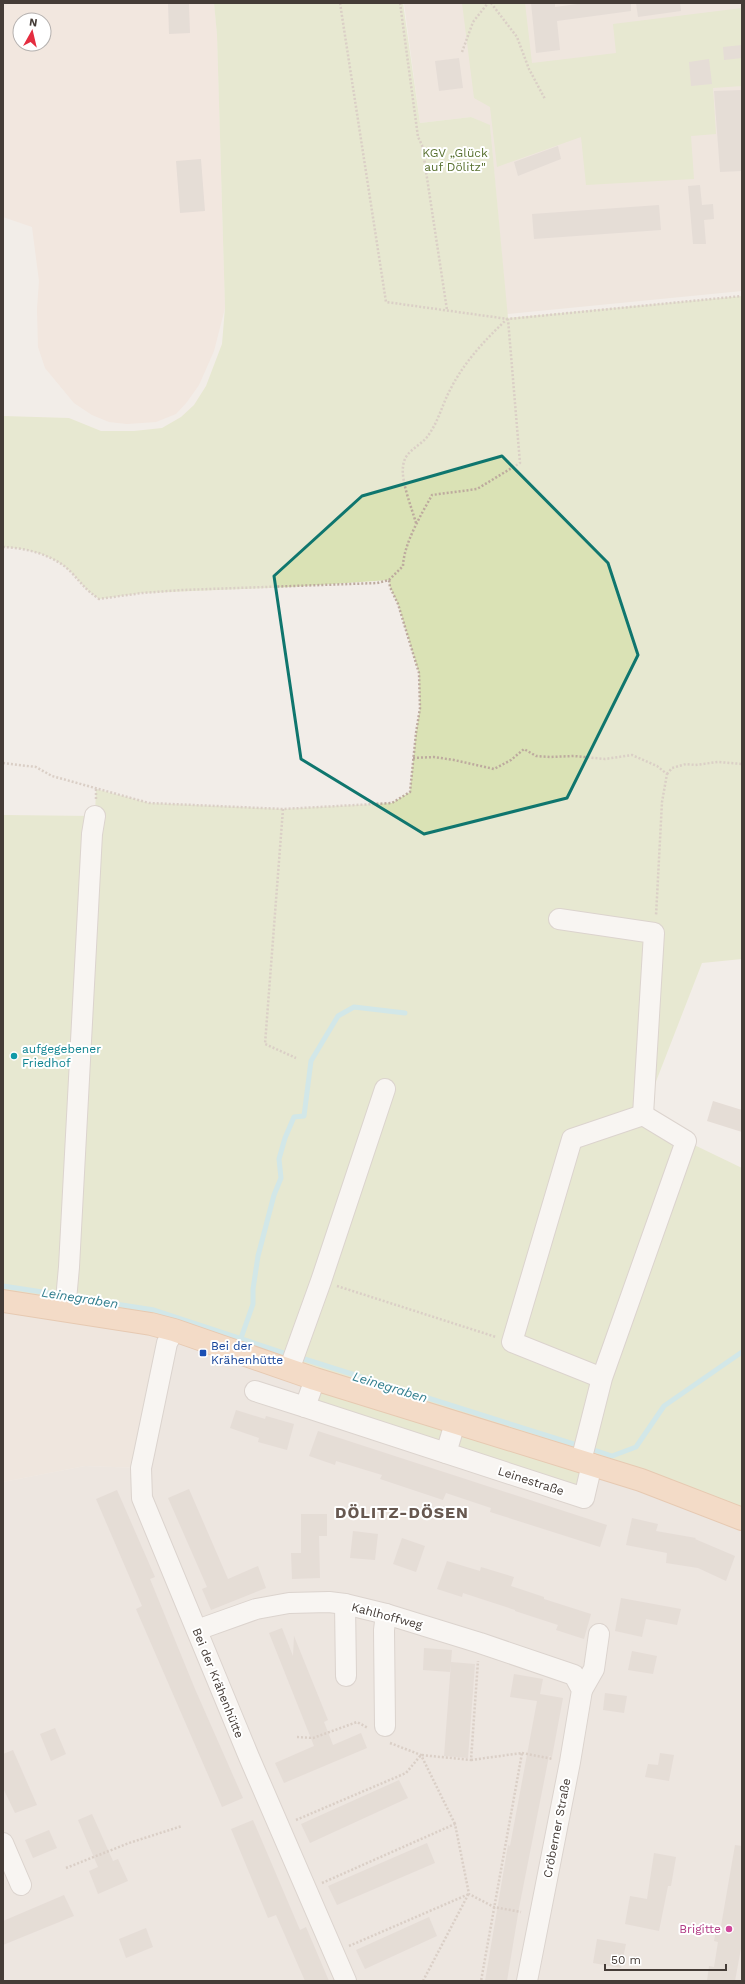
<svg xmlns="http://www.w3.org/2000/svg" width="745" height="1984" viewBox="0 0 745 1984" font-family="'Work Sans',sans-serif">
<rect width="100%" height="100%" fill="#f2ede8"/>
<path fill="#e6ddd7" d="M 174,1330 L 592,1464 L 742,1519 L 742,1981 L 3,1981 L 3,1482 L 85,1466 L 141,1468 Z"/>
<path fill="#f2dfd5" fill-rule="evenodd" d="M 3,3 L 214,3 L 217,35 L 225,308 L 214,351 L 199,385 L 187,402 L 176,414 L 156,422 L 127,424 L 109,422 L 92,415 L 74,403 L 45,368 L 38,347 L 37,309 L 39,281 L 32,227 L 3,217 ZM 20,20 L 44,20 L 44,44 L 20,44 Z"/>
<g fill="#eaded3">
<path d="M 404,3 L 742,3 L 742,291 L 507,314 L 490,126 L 471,117 L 420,123 Z"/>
<path d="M 3,1301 L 174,1330 L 141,1468 L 85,1466 L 3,1482 Z"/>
</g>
<g fill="#dae2b5">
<path d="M 214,3 L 403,3 L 420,123 L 471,117 L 490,125 L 508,318 L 742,296 L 742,959 L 702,963 L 643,1115 L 686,1141 L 742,1168 L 742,1519 L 593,1464 L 584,1498 L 305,1407 L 315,1379 L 174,1330 L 3,1301 L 3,815 L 95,816 L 96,789 L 149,803 L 283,809 L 392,803 L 410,792 L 416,733 L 420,708 L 419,673 L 398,604 L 390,587 L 389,580 L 290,587 L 142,593 L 99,599 C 86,590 82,584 72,573 C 55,555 27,548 3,547 L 3,416 L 69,418 L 101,431 L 134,431 L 162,428 L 181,417 L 194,405 L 206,386 L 222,344 L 225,308 L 217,35 Z"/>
<path d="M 462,3 L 525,3 L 532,63 L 616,53 L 613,24 L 742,8 L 742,86 L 713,88 L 716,134 L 691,136 L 694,179 L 586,185 L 581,137 L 497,167 L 490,107 L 474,98 Z"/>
</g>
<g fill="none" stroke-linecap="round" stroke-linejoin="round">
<g stroke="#aadfe9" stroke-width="5">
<path d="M 3,1286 L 62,1295"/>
<path d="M 70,1297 L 154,1310 L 290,1355"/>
<path d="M 241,1338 L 253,1304 L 253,1289 L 258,1256 L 274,1195 L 281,1178 L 279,1159 L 285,1138 L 294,1117 L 304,1116 L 311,1061 L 338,1016 L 354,1007 L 405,1013"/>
<path d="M 298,1357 L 580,1446"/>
<path d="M 588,1448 L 612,1456 L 636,1447 L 664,1406 L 742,1352"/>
</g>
</g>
<g fill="#d6c9c2">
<path d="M 168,3 L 189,3 L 190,33 L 169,34 Z"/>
<path d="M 531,3 L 555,3 L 555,7 L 585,3 L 631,3 L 631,11 L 557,21 L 560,50 L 536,53 Z"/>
<path d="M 636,3 L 680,3 L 681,11 L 638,17 Z"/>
<path d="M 742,45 L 742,58 L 724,60 L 723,47 Z"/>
<path d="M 459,58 L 463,88 L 439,91 L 435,61 Z"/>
<path d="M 709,59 L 712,84 L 691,86 L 689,62 Z"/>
<path d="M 742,90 L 742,171 L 720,172 L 714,91 Z"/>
<path d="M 558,146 L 561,159 L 518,176 L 514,162 Z"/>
<path d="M 201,159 L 205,211 L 180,213 L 176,161 Z"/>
<path d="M 700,185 L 702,205 L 713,204 L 714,219 L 704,220 L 706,244 L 693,244 L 688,186 Z"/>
<path d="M 659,205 L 661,230 L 534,239 L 532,214 Z"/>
<path d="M 713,1101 L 742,1110 L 742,1132 L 707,1121 Z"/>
<path d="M 236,1410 L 265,1419 L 266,1416 L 294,1424 L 287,1450 L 258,1442 L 259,1438 L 230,1428 Z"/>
<path d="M 318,1431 L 607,1525 L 600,1547 L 490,1512 L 491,1508 L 446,1493 L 443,1500 L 380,1479 L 382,1475 L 336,1461 L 335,1465 L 309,1456 Z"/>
<path d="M 189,1489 L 228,1579 L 258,1566 L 266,1588 L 211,1610 L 202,1589 L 207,1587 L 168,1498 Z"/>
<path d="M 117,1490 L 155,1577 L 150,1579 L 195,1689 L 243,1798 L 222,1807 L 136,1609 L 142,1606 L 96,1499 Z"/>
<path d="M 301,1514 L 327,1514 L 327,1536 L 319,1536 L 320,1578 L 292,1579 L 291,1553 L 301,1553 Z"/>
<path d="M 632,1518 L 658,1524 L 656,1531 L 696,1538 L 695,1539 L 735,1556 L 726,1581 L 698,1568 L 666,1563 L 667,1553 L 626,1545 Z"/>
<path d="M 353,1531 L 378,1534 L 375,1560 L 350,1558 Z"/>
<path d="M 402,1538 L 425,1546 L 416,1572 L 393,1564 Z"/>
<path d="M 447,1561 L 480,1571 L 481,1567 L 514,1577 L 511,1586 L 544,1597 L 544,1599 L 591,1614 L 584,1639 L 556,1630 L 558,1625 L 515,1611 L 515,1610 L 463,1593 L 462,1597 L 437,1589 Z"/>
<path d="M 621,1598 L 681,1609 L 677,1625 L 646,1619 L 642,1637 L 615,1631 Z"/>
<path d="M 282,1628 L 293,1656 L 294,1636 L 328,1720 L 324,1722 L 333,1745 L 361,1733 L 367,1748 L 284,1783 L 275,1763 L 314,1746 L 269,1633 Z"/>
<path d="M 424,1648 L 452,1650 L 451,1662 L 475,1664 L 468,1758 L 444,1756 L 451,1663 L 450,1672 L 423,1670 Z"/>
<path d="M 632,1651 L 657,1656 L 653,1674 L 628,1670 Z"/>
<path d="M 514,1674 L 543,1679 L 540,1694 L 563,1698 L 552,1757 L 549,1756 L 519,1908 L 507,1981 L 485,1981 L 508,1845 L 510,1846 L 537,1701 L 510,1697 Z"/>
<path d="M 605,1693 L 627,1696 L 624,1713 L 603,1710 Z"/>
<path d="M 55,1728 L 66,1754 L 51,1761 L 40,1734 Z"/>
<path d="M 13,1750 L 37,1805 L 15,1813 L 3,1788 L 3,1754 Z"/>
<path d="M 660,1753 L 674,1755 L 669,1781 L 645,1777 L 648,1764 L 658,1765 Z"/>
<path d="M 399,1780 L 408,1798 L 310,1843 L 301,1824 Z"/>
<path d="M 92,1814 L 113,1861 L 118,1859 L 128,1881 L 98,1894 L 89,1871 L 98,1867 L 78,1820 Z"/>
<path d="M 253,1820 L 300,1930 L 306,1927 L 329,1981 L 305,1981 L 276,1915 L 268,1918 L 231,1829 Z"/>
<path d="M 49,1830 L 57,1848 L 33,1858 L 25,1840 Z"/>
<path d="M 427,1843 L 435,1863 L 337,1905 L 328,1886 Z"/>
<path d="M 735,1845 L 742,1846 L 742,1943 L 735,1981 L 707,1981 L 709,1966 L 714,1967 L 718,1942 L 714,1941 L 717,1925 L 721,1926 Z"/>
<path d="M 654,1853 L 676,1857 L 671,1886 L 668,1886 L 659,1931 L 625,1924 L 630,1896 L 647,1899 Z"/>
<path d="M 64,1895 L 74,1916 L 3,1945 L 3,1921 Z"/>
<path d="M 429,1917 L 437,1936 L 365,1969 L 356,1950 Z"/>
<path d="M 146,1928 L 153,1947 L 126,1958 L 119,1939 Z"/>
<path d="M 597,1939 L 626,1944 L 621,1968 L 593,1963 Z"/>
</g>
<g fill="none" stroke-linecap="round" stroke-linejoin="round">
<defs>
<g id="minor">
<path d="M 559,919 L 654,933 L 643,1115"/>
<path d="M 65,1311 L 69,1267 L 92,834 L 95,816"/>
<path d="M 174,1330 L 167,1343 L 144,1454 L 141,1468 L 142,1498 L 249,1757 L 346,1981"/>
<path d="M 289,1370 L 321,1281 L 385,1089"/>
<path d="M 315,1379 L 305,1407 L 584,1498 L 592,1464"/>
<path d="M 255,1391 L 305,1407"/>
<path d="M 446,1453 L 455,1423"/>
<path d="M 581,1461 L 602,1378 L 686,1141 L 643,1115 L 572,1139 L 512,1342 L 602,1378"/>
<path d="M 345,1604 L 346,1676"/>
<path d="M 197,1630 L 256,1609 L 289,1603 L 329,1602 L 345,1604 L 386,1614 L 480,1643 L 574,1675 L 582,1690 L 570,1762 L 527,1981"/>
<path d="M 582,1690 L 594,1669 L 599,1634"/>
<path d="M 385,1726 L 384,1630 L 386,1614"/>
<path d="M 3,1843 L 21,1885"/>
</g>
<path id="major" d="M 3,1301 L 151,1324 L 174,1330 L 315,1379 L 641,1480 L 742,1519"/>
</defs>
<use href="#minor" stroke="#c0b5af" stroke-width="22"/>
<use href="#major" stroke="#d89e71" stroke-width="24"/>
<g stroke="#bdaa9e" stroke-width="2.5" stroke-dasharray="2 2" stroke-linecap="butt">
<path d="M 340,3 L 386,302 L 508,319 L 742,296"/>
<path d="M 400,3 L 418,137 L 422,145 L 447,310"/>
<path d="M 491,3 L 517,37 L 529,69 L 545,99"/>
<path d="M 462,52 L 473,22 L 488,3"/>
<path d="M 416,523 C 412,509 401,481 403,467 C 404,451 419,447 427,437 C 438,423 442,405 450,390 C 464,362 485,340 507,319"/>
<path d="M 3,547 C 27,548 55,555 72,573 C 82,584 86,590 99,599 L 142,593 L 182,590 L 377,583 L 389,580 L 403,566 C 404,543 421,515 432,495 L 477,489 L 520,463 L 508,319"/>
<path d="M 413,758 L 434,757 L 454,760 L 494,769 L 511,760 L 524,749 L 536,756 L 550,757 L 574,756 L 605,759 L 632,755 L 657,766 L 667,774 L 662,802 L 656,916"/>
<path d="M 3,763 L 36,767 L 52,776 L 149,803 L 283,809 L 392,803 L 410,792 L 416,733 L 420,708 L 419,673 L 398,604 L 390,587 L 389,580"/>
<path d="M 667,774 L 672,768 L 686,764 L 695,765 L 718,762 L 742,764"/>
<path d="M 96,799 L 96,789"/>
<path d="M 283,809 L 265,1044 L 296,1058"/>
<path d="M 337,1286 L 496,1337"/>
<path d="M 297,1737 L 313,1738 L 357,1722 L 368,1728"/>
<path d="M 390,1743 L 421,1755 L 455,1824"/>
<path d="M 522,1753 L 553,1759"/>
<path d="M 471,1760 L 522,1753 L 481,1981"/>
<path d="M 296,1820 L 406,1773 L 421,1755 L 471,1760 L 478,1661"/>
<path d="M 66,1868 L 129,1843 L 182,1826"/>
<path d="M 322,1883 L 455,1824 L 469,1894 L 494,1907 L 521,1912"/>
<path d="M 349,1946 L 469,1894"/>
<path d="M 423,1981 L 468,1895"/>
</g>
<use href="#minor" stroke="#fff" stroke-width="20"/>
<use href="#major" stroke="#f4c69f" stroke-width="22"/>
</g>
<path d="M0 0H745V1984H0ZM 502,456 L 608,563 L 638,655 L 567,798 L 424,834 L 301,759 L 274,576 L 362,496 Z" fill="#f2ede8" fill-opacity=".55" fill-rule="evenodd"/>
<path fill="none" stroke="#0f766e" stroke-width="3" stroke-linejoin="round" d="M 502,456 L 608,563 L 638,655 L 567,798 L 424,834 L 301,759 L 274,576 L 362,496 Z"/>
<circle fill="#0f9aa8" stroke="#fff" stroke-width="1.5" cx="14" cy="1056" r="4"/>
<rect fill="#1a4fb4" stroke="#fff" stroke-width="1.5" x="199" y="1349" width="8" height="8" rx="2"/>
<circle fill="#d1479c" stroke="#fff" stroke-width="1.5" cx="729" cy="1929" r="4"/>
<g text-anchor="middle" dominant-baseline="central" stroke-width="4" stroke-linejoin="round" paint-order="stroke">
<g font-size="12" fill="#597130" stroke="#fff">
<text x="455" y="153">KGV „Glück<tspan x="455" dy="14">auf Dölitz"</tspan></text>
</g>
<g font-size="12" fill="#0d838f" stroke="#fff" text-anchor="start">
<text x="22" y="1049">aufgegebener<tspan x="22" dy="14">Friedhof</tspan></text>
</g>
<g font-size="12" fill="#164399" stroke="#fff" text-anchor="start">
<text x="211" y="1346">Bei der<tspan x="211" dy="14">Krähenhütte</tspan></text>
</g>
<g font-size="12" fill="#453c37" stroke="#fff">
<text transform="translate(531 1481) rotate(18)">Leinestraße</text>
<text transform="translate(387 1616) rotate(15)">Kahlhoffweg</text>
<text transform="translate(218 1683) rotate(68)">Bei der Krähenhütte</text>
<text transform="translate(557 1828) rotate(-79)">Cröberner Straße</text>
</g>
<g font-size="12" fill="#b23c85" stroke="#fff" text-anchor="end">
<text x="721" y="1929">Brigitte</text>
</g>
<g font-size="13" font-style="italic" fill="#358090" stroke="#fff">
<text transform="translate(80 1298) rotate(9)">Leinegraben</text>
<text transform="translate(390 1387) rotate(17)">Leinegraben</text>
</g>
<g font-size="16" font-weight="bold" letter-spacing="1" fill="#675850" stroke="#fff">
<text x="402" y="1512">DÖLITZ-DÖSEN</text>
</g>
</g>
<rect width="745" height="1984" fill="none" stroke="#453c37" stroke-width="8"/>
<g transform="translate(32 32) rotate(8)"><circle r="19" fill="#ffffff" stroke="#b5b1af"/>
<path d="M0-3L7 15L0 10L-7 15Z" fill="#e42d40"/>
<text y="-6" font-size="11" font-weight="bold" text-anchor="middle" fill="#453c37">N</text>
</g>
<path d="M605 1964v6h121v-6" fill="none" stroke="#453c37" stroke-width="2"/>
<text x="611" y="1964" font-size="12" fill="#453c37" stroke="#ffffff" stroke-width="3" paint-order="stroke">50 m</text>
</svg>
